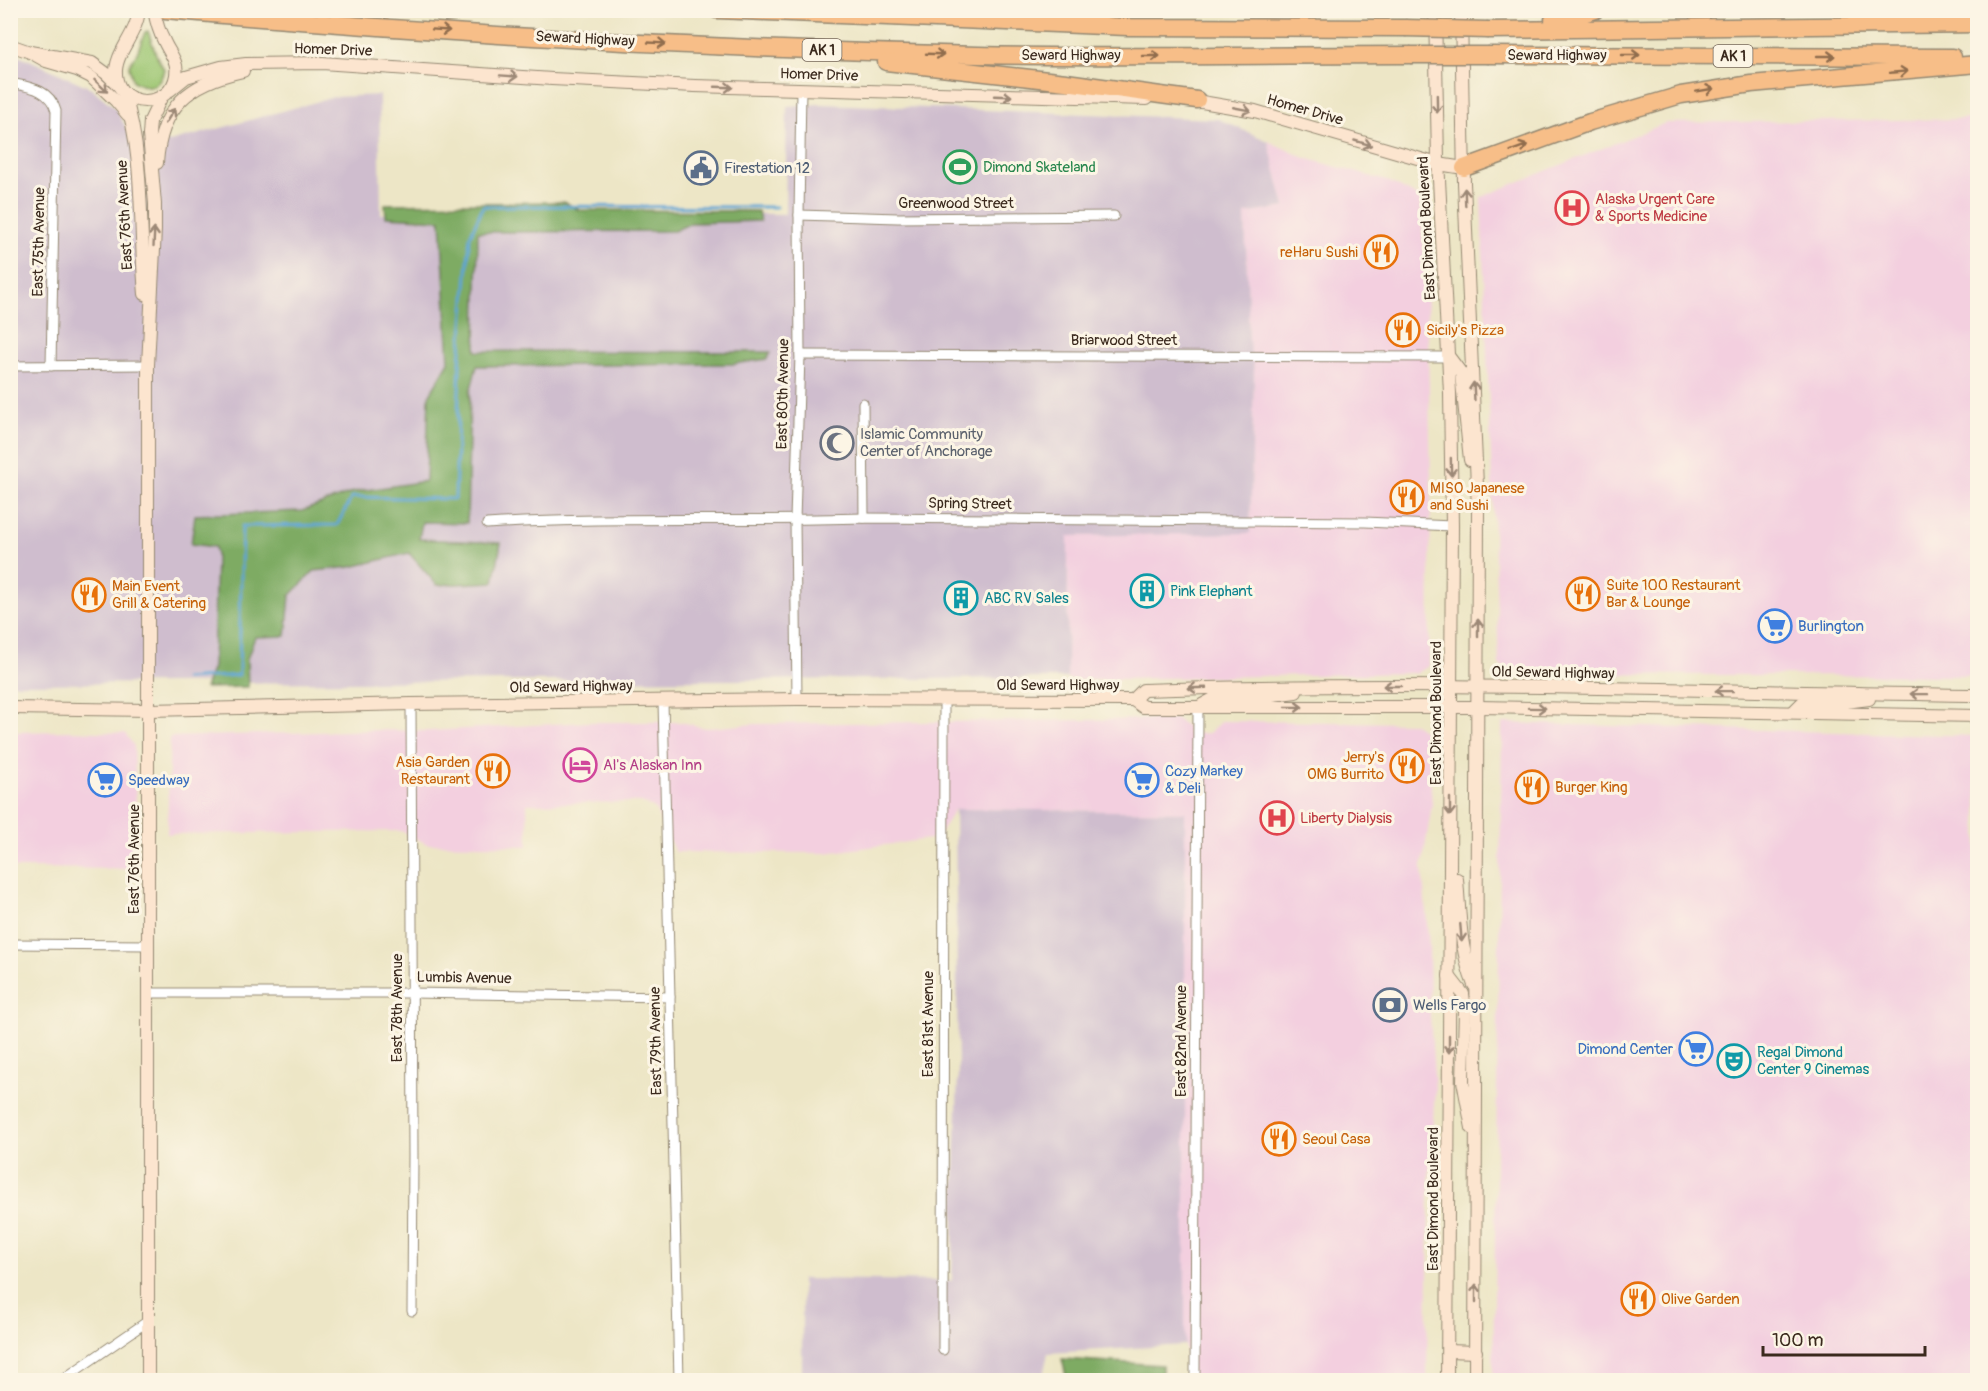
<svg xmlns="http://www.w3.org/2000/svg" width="1988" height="1391" viewBox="0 0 1988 1391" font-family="Pangolin,sans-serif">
<rect width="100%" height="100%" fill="#fcf5e5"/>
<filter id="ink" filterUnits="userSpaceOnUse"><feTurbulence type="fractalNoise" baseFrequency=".0167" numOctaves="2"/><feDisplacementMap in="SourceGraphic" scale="12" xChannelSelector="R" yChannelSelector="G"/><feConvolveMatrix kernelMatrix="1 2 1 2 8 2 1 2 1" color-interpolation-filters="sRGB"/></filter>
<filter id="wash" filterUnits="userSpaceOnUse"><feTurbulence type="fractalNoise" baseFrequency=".008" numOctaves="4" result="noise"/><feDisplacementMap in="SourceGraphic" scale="24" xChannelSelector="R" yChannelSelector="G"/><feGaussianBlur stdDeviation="1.35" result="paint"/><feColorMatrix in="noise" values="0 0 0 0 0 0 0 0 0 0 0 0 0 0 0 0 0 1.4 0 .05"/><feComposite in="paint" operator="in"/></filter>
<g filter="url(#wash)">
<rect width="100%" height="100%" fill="#ede6c6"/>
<g fill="#f3cfdf">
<path d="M 1977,119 L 1977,676 L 1508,674 L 1499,664 L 1481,197 L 1666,123 Z"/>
<path d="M 1268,141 L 1305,158 L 1390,182 L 1420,198 L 1427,297 L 1431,481 L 1429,666 L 1417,673 L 1071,680 L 1067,678 L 1068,536 L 1250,532 L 1254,370 L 1249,342 L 1245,214 L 1285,207 Z"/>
<path d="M 1176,719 L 1188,727 L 1188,734 L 1209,733 L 1221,721 L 1413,723 L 1427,733 L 1432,804 L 1422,867 L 1429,945 L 1430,1016 L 1435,1089 L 1429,1181 L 1427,1380 L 1190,1380 L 1185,1345 L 1184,812 L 955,809 L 937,838 L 825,853 L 675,852 L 655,809 L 641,802 L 527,804 L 528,846 L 427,844 L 401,831 L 167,834 L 170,737 L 379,730 L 429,731 L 588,722 L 680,722 L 706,728 L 755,724 Z"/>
<path d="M 1502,723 L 1977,736 L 1977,1380 L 1493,1380 Z"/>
<path d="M 70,731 L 125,733 L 134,746 L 137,841 L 131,869 L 11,868 L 11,732 Z"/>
</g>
<g fill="#cfbdce">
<path d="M 10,54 L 25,58 L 91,88 L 115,108 L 135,144 L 170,142 L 334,97 L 379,95 L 381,214 L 446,210 L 785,214 L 787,106 L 821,104 L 1218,119 L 1268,141 L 1285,207 L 1245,214 L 1249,342 L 1254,370 L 1250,533 L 1068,536 L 1067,678 L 11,684 Z"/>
<path d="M 955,809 L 1185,812 L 1185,1345 L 1048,1353 L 1042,1380 L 802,1380 L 802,1279 L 952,1281 L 958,1071 Z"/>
</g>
<path fill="#9dc672" stroke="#6c7848" stroke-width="1.5" d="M 148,31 L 157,57 L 164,69 C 160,88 149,90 133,81 L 129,66 L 137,53 L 145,32 Z"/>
<g fill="#7eab64" stroke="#5c6a41" stroke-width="1.5">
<path d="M 565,202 L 579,210 L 758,211 L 760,221 L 691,223 L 674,231 L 478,232 L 476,351 L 771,352 L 767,359 L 733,364 L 477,366 L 470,392 L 467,523 L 422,522 L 419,539 L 501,543 L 494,582 L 437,585 L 409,553 L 351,567 L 314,571 L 290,596 L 286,636 L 255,637 L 247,659 L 248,687 L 205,688 L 213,667 L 216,556 L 215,547 L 191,544 L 195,515 L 302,511 L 354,492 L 426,481 L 429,396 L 449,362 L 441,220 L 386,217 L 385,204 Z"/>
<path d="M 1062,1359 L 1162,1365 L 1162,1380 L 1067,1380 Z"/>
</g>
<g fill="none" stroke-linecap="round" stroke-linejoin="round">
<path stroke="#5da5d4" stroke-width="3" d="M 185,679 L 239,675 L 242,526 L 337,525 L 352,497 L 455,499 L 460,363 L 470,236 L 483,206 L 777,207"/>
</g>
</g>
<g filter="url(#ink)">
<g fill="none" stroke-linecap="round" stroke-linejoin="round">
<defs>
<g id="street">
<path d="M 10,83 C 30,87 50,89 56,111 L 51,366"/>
<path d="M 799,215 L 898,218 L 1114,216"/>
<path d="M 800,355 L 1449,357"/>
<path d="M 10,366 L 148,365"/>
<path d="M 863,403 L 864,518"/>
<path d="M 487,524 C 612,516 738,522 864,518 L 1365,522 L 1452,526"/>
<path d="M 797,699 L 795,520 L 800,355 L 799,215 L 801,90"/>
<path d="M 663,701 L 679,1380"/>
<path d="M 411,704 L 413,1155 L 412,1311"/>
<path d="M 10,944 L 149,945"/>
<path d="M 149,993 L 411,993 L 670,997"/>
<path d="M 943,1350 L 944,699"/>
<path d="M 1195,1376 L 1198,707"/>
<path d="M 62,1380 L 148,1321"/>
</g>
<g id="secondary">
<path d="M 139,10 C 137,35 114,53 116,75 C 119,110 171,109 176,75 C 179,62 169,53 164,41 C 159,32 156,21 154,10"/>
<path d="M 1435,10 L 1438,160 L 1450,393 L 1452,526 L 1447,1380"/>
<path d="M 1461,10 L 1464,183 L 1478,509 L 1475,1380"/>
<path d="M 10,45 L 30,52 L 92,63 L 107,74 L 118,85"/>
<path d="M 30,52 L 46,61 L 77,70 L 91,77 L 116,101 L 128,115"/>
<path d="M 170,90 L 186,77 L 221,67 L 246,64 L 322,63 L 552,79 L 695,86 L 1146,99"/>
<path d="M 124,93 C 145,157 139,228 145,294"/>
<path d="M 1190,100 L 1255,111 L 1438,164 L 1464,168"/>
<path d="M 157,163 C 161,106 189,83 243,71"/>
<path d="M 1449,357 L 1461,373 L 1470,460"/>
<path d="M 1133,700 L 1143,690 C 1421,680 1700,691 1978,695"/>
<path d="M 1202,705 L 1215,698 L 1249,698 L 1296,692"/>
<path d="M 10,708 L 149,710 L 411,704 L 797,699 L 1133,700 L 1143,707 L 1479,707 L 1978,716"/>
<path d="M 1793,712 L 1802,703 L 1838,703 L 1869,699"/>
<path d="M 1457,879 C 1460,915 1460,951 1474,985"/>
<path d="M 1449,976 L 1463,994 L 1465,1010 L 1463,1081 L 1472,1128"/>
<path d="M 1448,1351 L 1476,1352"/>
<path d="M 148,1380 L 148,365 L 155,230 L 155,204 L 149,135 L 150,121 L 162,96"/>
</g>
<g id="highway">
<path d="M 165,10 C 435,34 707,49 978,55 C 1122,58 1266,55 1410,55"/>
<path d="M 717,10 L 1127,27 L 1405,28"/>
<path d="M 1553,20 L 1574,17 L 1596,10"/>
<path d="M 1488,30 L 1978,24"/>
<path d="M 1489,55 L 1953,57"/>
<path d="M 886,62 L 1066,82 L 1197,100"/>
<path d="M 1464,168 L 1590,122 L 1681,95 L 1751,84 L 1978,64"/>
</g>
</defs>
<use href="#street" stroke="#948872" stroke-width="11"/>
<use href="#secondary" stroke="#948872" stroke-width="14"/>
<use href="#highway" stroke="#948872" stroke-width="19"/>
<use href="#street" stroke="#fff" stroke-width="9"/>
<use href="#secondary" stroke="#fce5cf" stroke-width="12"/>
<use href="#highway" stroke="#f7be88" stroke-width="16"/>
<defs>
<g id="highway-bridge">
<path d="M 1405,28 L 1488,30"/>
<path d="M 1410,55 L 1489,55"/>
</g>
</defs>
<use href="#highway-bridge" stroke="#948872" stroke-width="19" stroke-linecap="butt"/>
<use href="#highway-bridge" stroke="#f7be88" stroke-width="16"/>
</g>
<defs><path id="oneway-shaft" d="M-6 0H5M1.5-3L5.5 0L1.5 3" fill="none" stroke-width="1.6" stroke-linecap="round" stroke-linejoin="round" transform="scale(1.5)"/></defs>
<g stroke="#906d4e">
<use href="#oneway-shaft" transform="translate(441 30) rotate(4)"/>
<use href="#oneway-shaft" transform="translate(657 43) rotate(3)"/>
<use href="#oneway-shaft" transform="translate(935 54) rotate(2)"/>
<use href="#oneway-shaft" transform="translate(1631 55)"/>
<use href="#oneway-shaft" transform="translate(1151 56)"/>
<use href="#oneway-shaft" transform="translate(1826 56)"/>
<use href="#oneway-shaft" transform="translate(1899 72) rotate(-5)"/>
<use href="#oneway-shaft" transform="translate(1705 90) rotate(-10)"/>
<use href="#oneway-shaft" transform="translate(1519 148) rotate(-20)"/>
</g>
<g stroke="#9c8876">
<use href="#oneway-shaft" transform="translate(509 76) rotate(4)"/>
<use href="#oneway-shaft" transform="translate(101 86) rotate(43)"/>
<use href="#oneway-shaft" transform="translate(724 87) rotate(2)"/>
<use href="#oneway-shaft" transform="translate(1003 96) rotate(2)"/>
<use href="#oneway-shaft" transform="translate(1437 104) rotate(89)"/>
<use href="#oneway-shaft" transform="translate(1242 109) rotate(11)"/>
<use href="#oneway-shaft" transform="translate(170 116) rotate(-58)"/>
<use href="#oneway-shaft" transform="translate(1363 143) rotate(16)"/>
<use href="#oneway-shaft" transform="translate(1465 197) rotate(-92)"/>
<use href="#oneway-shaft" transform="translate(154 237) rotate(-87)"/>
<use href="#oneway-shaft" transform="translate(1474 391) rotate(-93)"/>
<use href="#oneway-shaft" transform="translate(1451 467) rotate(89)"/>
<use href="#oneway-shaft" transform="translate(1478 628) rotate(-90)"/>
<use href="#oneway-shaft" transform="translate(1392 686) rotate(180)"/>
<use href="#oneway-shaft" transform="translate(1197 688) rotate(178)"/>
<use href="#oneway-shaft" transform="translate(1724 691) rotate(-179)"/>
<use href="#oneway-shaft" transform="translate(1919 694) rotate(-179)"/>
<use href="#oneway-shaft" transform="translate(1294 707)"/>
<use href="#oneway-shaft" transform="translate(1537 708) rotate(1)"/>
<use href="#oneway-shaft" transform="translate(1450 807) rotate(90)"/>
<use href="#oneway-shaft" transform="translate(1461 933) rotate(85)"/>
<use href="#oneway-shaft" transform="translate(1449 1044) rotate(90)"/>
<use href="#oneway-shaft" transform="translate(1476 1293) rotate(-90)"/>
</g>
</g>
<defs>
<symbol id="stadium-ring" viewBox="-11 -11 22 22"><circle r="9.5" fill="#fcf5e5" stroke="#2e9e5b" stroke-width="1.5"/><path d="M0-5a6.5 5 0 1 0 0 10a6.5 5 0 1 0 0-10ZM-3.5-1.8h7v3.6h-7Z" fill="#2e9e5b"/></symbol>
<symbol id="civic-ring" viewBox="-11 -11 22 22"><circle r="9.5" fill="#fcf5e5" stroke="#5c6f8a" stroke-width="1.5"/><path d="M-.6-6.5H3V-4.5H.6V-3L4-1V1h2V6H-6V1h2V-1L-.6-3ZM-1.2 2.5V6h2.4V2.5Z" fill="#5c6f8a"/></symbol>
<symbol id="hospital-ring" viewBox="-11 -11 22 22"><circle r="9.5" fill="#fcf5e5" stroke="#e0444e" stroke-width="1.5"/><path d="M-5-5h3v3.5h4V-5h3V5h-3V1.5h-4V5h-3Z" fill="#e0444e"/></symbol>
<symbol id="restaurant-ring" viewBox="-11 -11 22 22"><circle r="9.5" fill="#fcf5e5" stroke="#e8710a" stroke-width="1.5"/><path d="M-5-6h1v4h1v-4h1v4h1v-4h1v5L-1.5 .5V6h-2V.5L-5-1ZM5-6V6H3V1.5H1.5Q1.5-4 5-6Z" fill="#e8710a"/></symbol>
<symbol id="mosque-ring" viewBox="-11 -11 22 22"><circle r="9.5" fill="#fcf5e5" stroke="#6b7280" stroke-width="1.5"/><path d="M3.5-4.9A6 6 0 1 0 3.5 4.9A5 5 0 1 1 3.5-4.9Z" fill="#6b7280"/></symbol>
<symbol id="building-ring" viewBox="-11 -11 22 22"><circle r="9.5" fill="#fcf5e5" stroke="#0f9aa8" stroke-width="1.5"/><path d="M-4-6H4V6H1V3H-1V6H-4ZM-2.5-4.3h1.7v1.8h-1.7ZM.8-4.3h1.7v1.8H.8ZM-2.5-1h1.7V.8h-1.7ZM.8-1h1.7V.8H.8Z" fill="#0f9aa8"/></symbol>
<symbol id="supermarket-ring" viewBox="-11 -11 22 22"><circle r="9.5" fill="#fcf5e5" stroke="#3f7fe0" stroke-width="1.5"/><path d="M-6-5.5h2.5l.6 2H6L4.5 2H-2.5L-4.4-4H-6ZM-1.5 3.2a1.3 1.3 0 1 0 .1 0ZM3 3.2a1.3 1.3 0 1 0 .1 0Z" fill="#3f7fe0"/></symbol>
<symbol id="hotel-ring" viewBox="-11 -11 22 22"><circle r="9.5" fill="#fcf5e5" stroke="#d1479c" stroke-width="1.5"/><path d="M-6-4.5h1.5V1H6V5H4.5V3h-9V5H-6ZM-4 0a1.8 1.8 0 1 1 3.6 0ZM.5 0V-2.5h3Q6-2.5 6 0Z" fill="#d1479c"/></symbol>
<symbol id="bank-ring" viewBox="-11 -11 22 22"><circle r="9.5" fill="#fcf5e5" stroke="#5c6f8a" stroke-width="1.5"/><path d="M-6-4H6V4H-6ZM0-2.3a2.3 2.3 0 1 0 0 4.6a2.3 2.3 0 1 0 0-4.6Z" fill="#5c6f8a"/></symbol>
<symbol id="theatre-ring" viewBox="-11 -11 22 22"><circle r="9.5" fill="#fcf5e5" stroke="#0f9aa8" stroke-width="1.5"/><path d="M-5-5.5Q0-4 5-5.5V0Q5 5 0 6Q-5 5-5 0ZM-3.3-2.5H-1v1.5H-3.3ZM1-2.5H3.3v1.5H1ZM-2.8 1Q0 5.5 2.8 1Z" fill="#0f9aa8"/></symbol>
</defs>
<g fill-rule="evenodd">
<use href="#stadium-ring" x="941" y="148" width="38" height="38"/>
<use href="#civic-ring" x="682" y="149" width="38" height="38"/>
<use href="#hospital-ring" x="1553" y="189" width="38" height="38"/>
<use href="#restaurant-ring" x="1362" y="233" width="38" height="38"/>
<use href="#restaurant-ring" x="1384" y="311" width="38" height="38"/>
<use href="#mosque-ring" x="818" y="424" width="38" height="38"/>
<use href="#restaurant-ring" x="1388" y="478" width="38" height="38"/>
<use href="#building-ring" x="1128" y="572" width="38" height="38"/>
<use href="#restaurant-ring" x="1564" y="575" width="38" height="38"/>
<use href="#restaurant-ring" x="70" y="576" width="38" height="38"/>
<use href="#building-ring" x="942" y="579" width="38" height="38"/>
<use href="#supermarket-ring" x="1756" y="607" width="38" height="38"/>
<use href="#hotel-ring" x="561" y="746" width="38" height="38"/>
<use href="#restaurant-ring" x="1388" y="747" width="38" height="38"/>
<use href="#restaurant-ring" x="474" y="752" width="38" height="38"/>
<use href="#supermarket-ring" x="86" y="761" width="38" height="38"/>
<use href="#supermarket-ring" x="1123" y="761" width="38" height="38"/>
<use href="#restaurant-ring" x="1513" y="768" width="38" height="38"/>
<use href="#hospital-ring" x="1258" y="799" width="38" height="38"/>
<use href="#bank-ring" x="1371" y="986" width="38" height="38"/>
<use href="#supermarket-ring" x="1677" y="1030" width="38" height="38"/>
<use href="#theatre-ring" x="1715" y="1042" width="38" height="38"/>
<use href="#restaurant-ring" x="1260" y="1120" width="38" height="38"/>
<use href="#restaurant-ring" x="1619" y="1280" width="38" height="38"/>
</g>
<g text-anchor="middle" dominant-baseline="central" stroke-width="6" stroke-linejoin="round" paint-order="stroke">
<g fill="#fcf5e5" stroke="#75675a" stroke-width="1.5">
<rect x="802.5" y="39" width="39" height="22" rx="4.5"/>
<rect x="1713.5" y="45" width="39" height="22" rx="4.5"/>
</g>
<g font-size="14" font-weight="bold" fill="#3b2a1e">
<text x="822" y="50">AK 1</text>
<text x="1733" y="56">AK 1</text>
</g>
<g font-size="15" fill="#3b2a1e" stroke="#fcf5e5">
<text transform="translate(585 39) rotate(3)">Seward Highway</text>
<text transform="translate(333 50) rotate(2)">Homer Drive</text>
<text x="1071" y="55">Seward Highway</text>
<text x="1557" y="55">Seward Highway</text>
<text transform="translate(819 75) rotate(2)">Homer Drive</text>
<text transform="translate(1305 110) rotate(16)">Homer Drive</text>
<text x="956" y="203">Greenwood Street</text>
<text transform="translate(125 215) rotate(-93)">East 76th Avenue</text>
<text transform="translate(1427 228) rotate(-93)">East Dimond Boulevard</text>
<text transform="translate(39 242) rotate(-89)">East 75th Avenue</text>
<text x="1124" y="340">Briarwood Street</text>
<text transform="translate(783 394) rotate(-89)">East 80th Avenue</text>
<text transform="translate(970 504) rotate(1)">Spring Street</text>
<text transform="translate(1553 673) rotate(1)">Old Seward Highway</text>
<text x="1058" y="685">Old Seward Highway</text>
<text transform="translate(571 687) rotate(-1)">Old Seward Highway</text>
<text transform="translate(1436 713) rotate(-90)">East Dimond Boulevard</text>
<text transform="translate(134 859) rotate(-90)">East 76th Avenue</text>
<text transform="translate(464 978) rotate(1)">Lumbis Avenue</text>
<text transform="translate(397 1008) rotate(-90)">East 78th Avenue</text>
<text transform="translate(928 1024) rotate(-90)">East 81st Avenue</text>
<text transform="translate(656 1041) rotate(-91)">East 79th Avenue</text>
<text transform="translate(1181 1041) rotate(-90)">East 82nd Avenue</text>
<text transform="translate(1433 1199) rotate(-90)">East Dimond Boulevard</text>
</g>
<g font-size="15" fill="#27864d" stroke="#fcf5e5" text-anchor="start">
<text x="983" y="167">Dimond Skateland</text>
</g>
<g font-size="15" fill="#4e5e75" stroke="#fcf5e5" text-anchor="start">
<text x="724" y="168">Firestation 12</text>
<text x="1413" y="1005">Wells Fargo</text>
</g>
<g font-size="15" fill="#be3a42" stroke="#fcf5e5" text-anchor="start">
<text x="1595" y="199">Alaska Urgent Care<tspan x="1595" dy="17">&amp; Sports Medicine</tspan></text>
<text x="1300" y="818">Liberty Dialysis</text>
</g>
<g font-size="15" fill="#c56008" stroke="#fcf5e5" text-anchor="start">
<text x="1358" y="252" text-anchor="end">reHaru Sushi</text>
<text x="1426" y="330">Sicily's Pizza</text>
<text x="1430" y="488">MISO Japanese<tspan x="1430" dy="17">and Sushi</tspan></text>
<text x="1606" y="585">Suite 100 Restaurant<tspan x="1606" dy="17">Bar &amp; Lounge</tspan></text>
<text x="112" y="586">Main Event<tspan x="112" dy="17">Grill &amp; Catering</tspan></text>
<text x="1384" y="757" text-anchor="end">Jerry's<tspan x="1384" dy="17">OMG Burrito</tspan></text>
<text x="470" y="762" text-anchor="end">Asia Garden<tspan x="470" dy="17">Restaurant</tspan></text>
<text x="1555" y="787">Burger King</text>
<text x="1302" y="1139">Seoul Casa</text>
<text x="1661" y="1299">Olive Garden</text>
</g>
<g font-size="15" fill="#5b616d" stroke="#fcf5e5" text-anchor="start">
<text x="860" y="434">Islamic Community<tspan x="860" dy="17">Center of Anchorage</tspan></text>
</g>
<g font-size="15" fill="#0d838f" stroke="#fcf5e5" text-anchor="start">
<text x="1170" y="591">Pink Elephant</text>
<text x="984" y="598">ABC RV Sales</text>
<text x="1757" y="1052">Regal Dimond<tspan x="1757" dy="17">Center 9 Cinemas</tspan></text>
</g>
<g font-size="15" fill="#366cbe" stroke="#fcf5e5" text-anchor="start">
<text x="1798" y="626">Burlington</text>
<text x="1165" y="771">Cozy Markey<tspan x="1165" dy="17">&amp; Deli</tspan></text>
<text x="128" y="780">Speedway</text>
<text x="1673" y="1049" text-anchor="end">Dimond Center</text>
</g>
<g font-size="15" fill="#b23c85" stroke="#fcf5e5" text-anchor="start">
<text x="603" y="765">Al's Alaskan Inn</text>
</g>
</g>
<rect width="1988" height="1391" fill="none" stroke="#fcf5e5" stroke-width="36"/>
<path d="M1763 1346v9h162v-9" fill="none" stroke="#3b2a1e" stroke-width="3"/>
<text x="1772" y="1346" font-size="18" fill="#3b2a1e" stroke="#fcf5e5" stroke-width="4.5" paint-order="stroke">100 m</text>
</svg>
